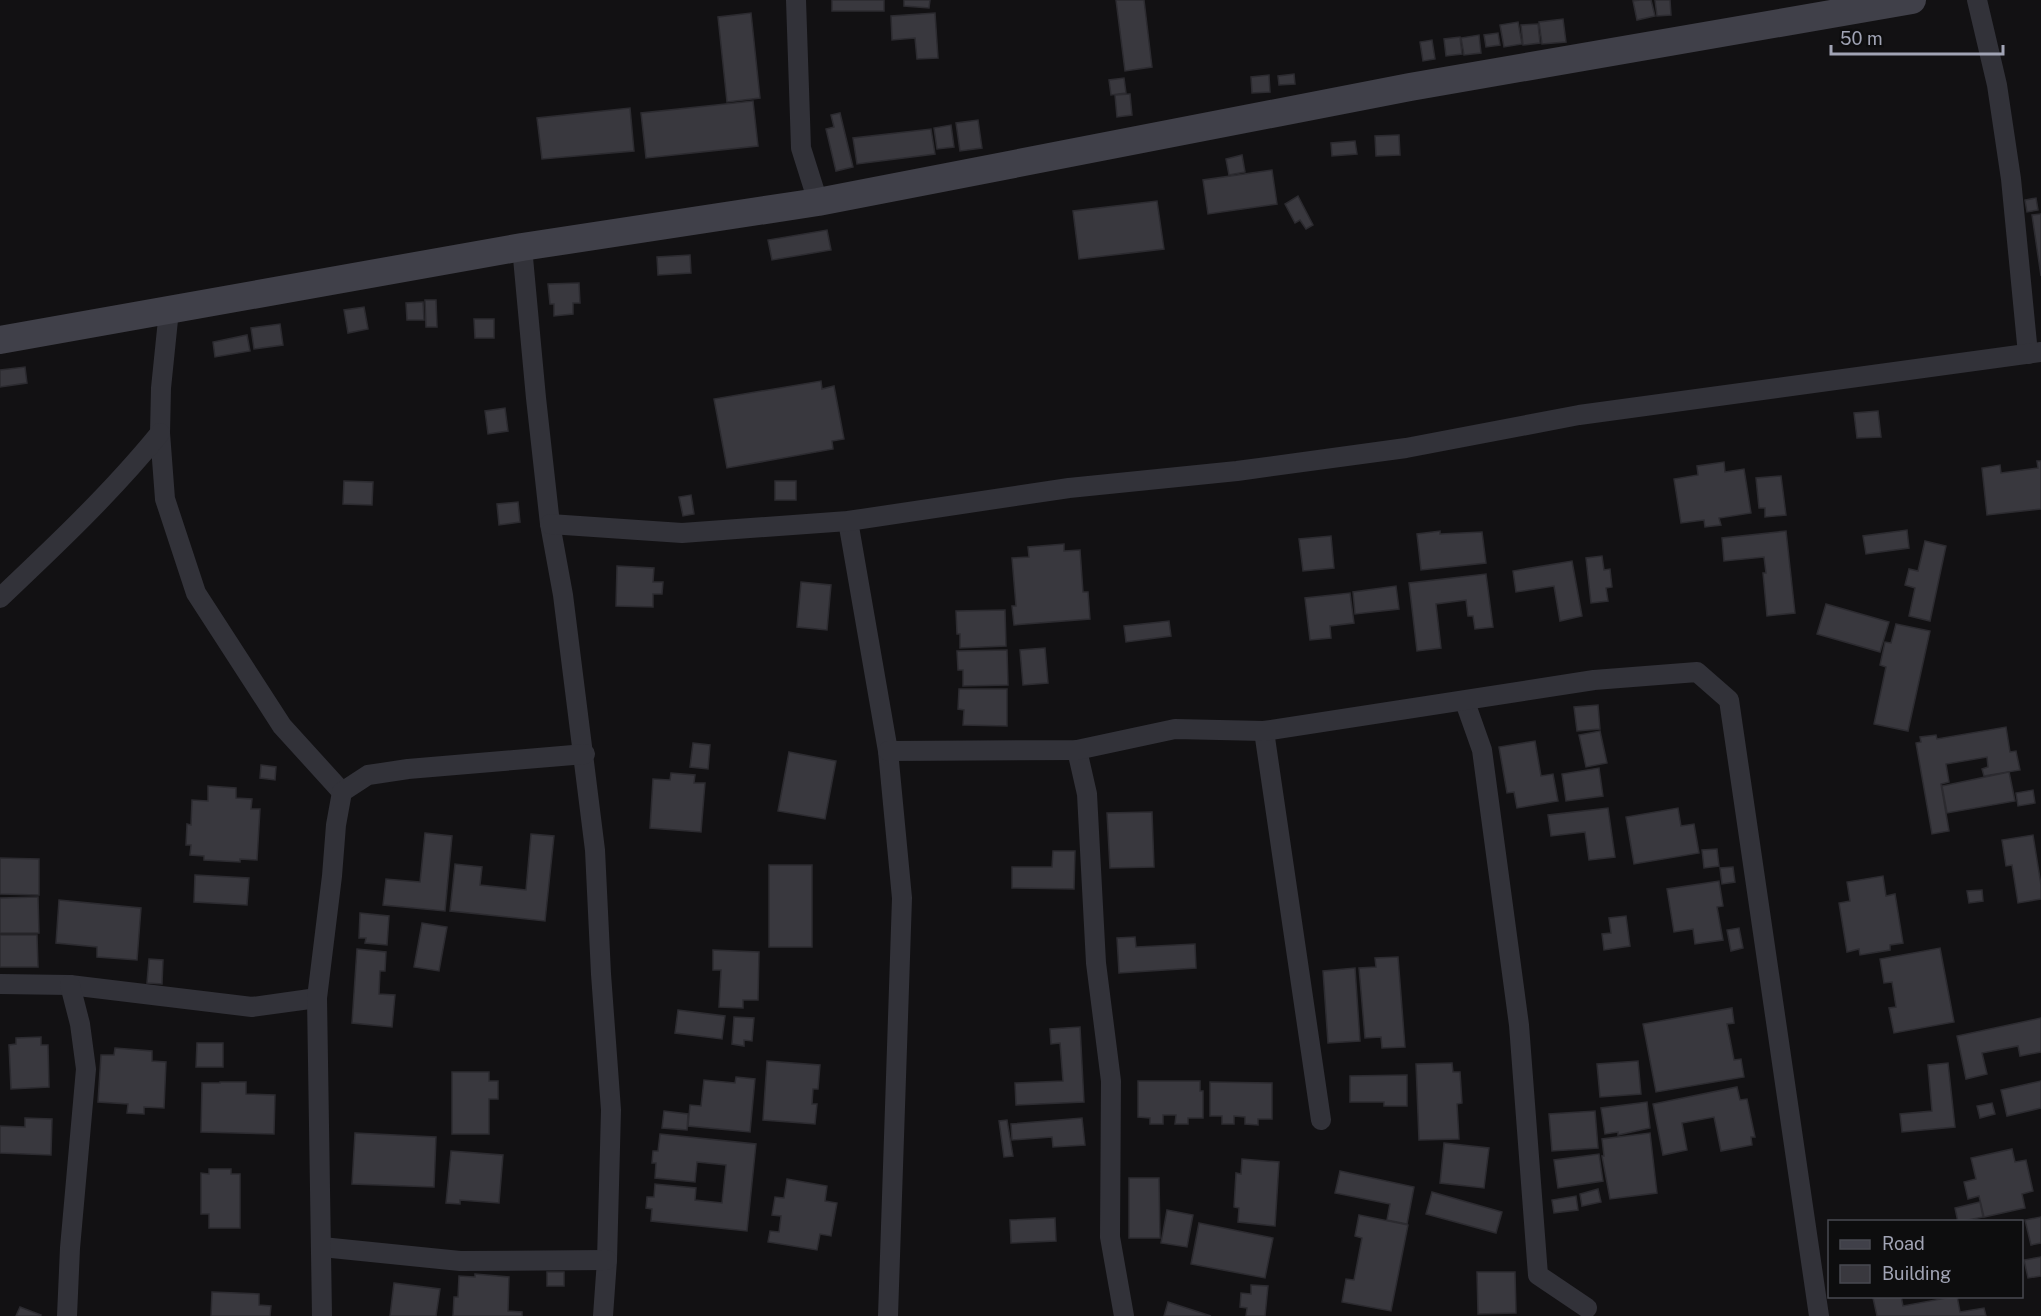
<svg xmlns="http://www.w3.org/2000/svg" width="2041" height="1316" viewBox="0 0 2041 1316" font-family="'Public Sans',sans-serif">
<rect width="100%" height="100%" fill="#121113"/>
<g fill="#39383e" stroke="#2c2b30" stroke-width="1.5">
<rect x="832" y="0" width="52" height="11"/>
<path d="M 904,0 L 930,0 L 929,8 L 904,6 Z"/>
<path d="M 1116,0 L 1144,0 L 1152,67 L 1125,71 Z"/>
<path d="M 1640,0 L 1651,0 L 1655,16 L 1637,20 L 1633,1 Z"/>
<path d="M 1655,0 L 1670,0 L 1671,15 L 1657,16 Z"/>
<path d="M 751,13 L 760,98 L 727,102 L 718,17 Z"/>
<path d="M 935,13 L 938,58 L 917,59 L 915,38 L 892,40 L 891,16 Z"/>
<path d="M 1563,19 L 1566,42 L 1542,44 L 1539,22 Z"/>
<path d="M 1518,22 L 1522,44 L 1504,47 L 1500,25 Z"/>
<path d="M 1538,24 L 1540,43 L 1523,45 L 1521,25 Z"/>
<path d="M 1498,33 L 1500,45 L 1486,47 L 1484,35 Z"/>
<path d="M 1479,35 L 1481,53 L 1464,55 L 1461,38 Z"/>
<path d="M 1460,37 L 1462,54 L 1446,56 L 1444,39 Z"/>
<path d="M 1432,40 L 1435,59 L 1423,61 L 1420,42 Z"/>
<path d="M 1294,74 L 1295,84 L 1279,85 L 1278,76 Z"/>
<path d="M 1269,75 L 1270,92 L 1252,93 L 1251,77 Z"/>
<path d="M 1124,78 L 1126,93 L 1111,95 L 1109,80 Z"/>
<path d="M 1130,94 L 1132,115 L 1117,117 L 1115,95 Z"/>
<path d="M 753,101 L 758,146 L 646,158 L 641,113 Z"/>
<path d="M 630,108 L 634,151 L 542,159 L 537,118 Z"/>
<path d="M 840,113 L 853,167 L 836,171 L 826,129 L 834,127 L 831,115 Z"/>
<path d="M 978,120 L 982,148 L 960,151 L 956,123 Z"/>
<path d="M 951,125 L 954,147 L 937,149 L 934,128 Z"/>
<path d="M 931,129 L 935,154 L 857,164 L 853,138 Z"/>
<path d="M 1399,135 L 1400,155 L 1376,156 L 1375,136 Z"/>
<path d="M 1355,141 L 1357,154 L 1332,156 L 1331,143 Z"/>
<path d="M 1242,155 L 1245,172 L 1229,175 L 1226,159 Z"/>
<path d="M 1272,170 L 1277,204 L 1208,214 L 1203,180 Z"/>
<path d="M 1298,196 L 1313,225 L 1306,229 L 1300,220 L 1295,223 L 1285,204 Z"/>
<path d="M 2036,198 L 2038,210 L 2027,212 L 2025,200 Z"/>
<path d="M 1157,201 L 1164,249 L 1079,259 L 1073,211 Z"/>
<path d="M 2041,214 L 2041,276 L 2032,215 Z"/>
<path d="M 827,230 L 831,250 L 772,260 L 768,240 Z"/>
<path d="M 690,255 L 691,273 L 658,275 L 657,257 Z"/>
<path d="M 579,283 L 580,303 L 573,303 L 573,314 L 554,316 L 554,304 L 550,304 L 548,284 Z"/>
<path d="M 425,300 L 436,300 L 437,327 L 426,327 Z"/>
<path d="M 423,302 L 424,320 L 407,320 L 406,303 Z"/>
<path d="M 364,307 L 368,329 L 348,333 L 344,310 Z"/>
<path d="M 474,319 L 494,319 L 494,338 L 475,338 Z"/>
<path d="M 280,324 L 283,345 L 254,349 L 251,328 Z"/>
<path d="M 247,335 L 250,351 L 215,357 L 213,342 Z"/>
<path d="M 25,367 L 27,383 L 0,387 L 0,370 Z"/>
<path d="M 821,381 L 822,389 L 834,386 L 844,439 L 832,441 L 833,449 L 727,468 L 714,399 Z"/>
<path d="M 505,408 L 508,431 L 488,434 L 485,411 Z"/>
<path d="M 1878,411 L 1881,437 L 1857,438 L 1854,413 Z"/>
<path d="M 2037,461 L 2041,461 L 2041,509 L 1987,515 L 1982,468 L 2000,465 L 2001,473 L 2038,468 Z"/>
<path d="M 1724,462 L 1725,472 L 1744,469 L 1751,513 L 1719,518 L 1721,525 L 1705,527 L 1704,520 L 1681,523 L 1674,479 L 1698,475 L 1697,466 Z"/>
<path d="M 1781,476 L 1786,515 L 1765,517 L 1765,508 L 1759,508 L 1756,478 Z"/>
<path d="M 344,481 L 373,482 L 372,505 L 343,504 Z"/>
<rect x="775" y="481" width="21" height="19"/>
<path d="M 691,495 L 694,514 L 683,516 L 679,497 Z"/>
<path d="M 518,502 L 520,522 L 499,525 L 497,504 Z"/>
<path d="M 1907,530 L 1909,548 L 1866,554 L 1863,536 Z"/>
<path d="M 1440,531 L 1440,534 L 1482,532 L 1486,563 L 1421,570 L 1417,534 Z"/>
<path d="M 1786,531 L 1795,613 L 1767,616 L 1763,573 L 1766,573 L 1764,557 L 1724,561 L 1722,538 Z"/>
<path d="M 1331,536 L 1334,568 L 1303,571 L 1299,539 Z"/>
<path d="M 1925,541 L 1946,546 L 1930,621 L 1909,616 L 1915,588 L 1905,585 L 1909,569 L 1918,571 Z"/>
<path d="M 1064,544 L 1064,551 L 1080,550 L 1083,592 L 1088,592 L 1090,619 L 1014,625 L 1012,606 L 1016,606 L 1012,558 L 1029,557 L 1028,547 Z"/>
<path d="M 1602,556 L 1604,570 L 1610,569 L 1612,587 L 1606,588 L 1608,601 L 1591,603 L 1586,558 Z"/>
<path d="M 1572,561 L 1582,616 L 1560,621 L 1554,586 L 1516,592 L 1513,571 Z"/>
<path d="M 617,566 L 654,568 L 653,582 L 663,582 L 662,594 L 653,594 L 653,607 L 616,606 Z"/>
<path d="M 1486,574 L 1493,627 L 1475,629 L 1473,616 L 1468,616 L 1466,600 L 1436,604 L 1441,648 L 1417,651 L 1409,583 Z"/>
<path d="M 801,582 L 831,585 L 827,630 L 797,627 Z"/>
<path d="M 1396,586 L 1399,609 L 1355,614 L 1353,592 Z"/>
<path d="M 1350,593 L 1354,623 L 1330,626 L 1331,638 L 1310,640 L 1305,598 Z"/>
<path d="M 1826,604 L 1889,622 L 1880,652 L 1817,634 Z"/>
<path d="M 1005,610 L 1006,646 L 960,648 L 960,634 L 957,634 L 956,611 Z"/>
<path d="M 1169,621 L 1171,636 L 1126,642 L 1124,626 Z"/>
<path d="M 1896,624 L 1930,631 L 1908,731 L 1874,724 L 1886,667 L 1880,665 L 1885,642 L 1891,643 Z"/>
<path d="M 1045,648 L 1048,683 L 1023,685 L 1020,650 Z"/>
<path d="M 1007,650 L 1008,685 L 963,686 L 963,670 L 958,670 L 957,651 Z"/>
<path d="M 959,689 L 1007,689 L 1007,726 L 963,725 L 964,710 L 958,709 Z"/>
<path d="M 1598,705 L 1600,729 L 1577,731 L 1574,707 Z"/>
<path d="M 2006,727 L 2010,752 L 2016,751 L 2020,770 L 1984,776 L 1982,769 L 1988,767 L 1987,757 L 1946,764 L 1949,782 L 1941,784 L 1949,831 L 1932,834 L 1916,743 L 1921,742 L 1920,737 L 1936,735 L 1937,739 Z"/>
<path d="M 1600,731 L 1607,763 L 1586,767 L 1579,735 Z"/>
<path d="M 1535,741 L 1541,776 L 1553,774 L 1558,801 L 1517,808 L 1514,792 L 1507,793 L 1499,747 Z"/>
<path d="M 693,743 L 710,745 L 708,769 L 690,767 Z"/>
<path d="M 789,752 L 836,761 L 825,819 L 778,811 Z"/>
<path d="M 261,765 L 276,767 L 275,780 L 260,778 Z"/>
<path d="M 1599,768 L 1603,796 L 1566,801 L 1562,774 Z"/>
<path d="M 2009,772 L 2015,801 L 1947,813 L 1942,786 Z"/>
<path d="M 671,773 L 695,775 L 694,783 L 705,783 L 701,832 L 650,828 L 653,779 L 670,780 Z"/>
<path d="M 208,786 L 236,788 L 236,798 L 252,799 L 251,809 L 260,809 L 257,860 L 240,859 L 240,862 L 204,860 L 204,856 L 190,855 L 191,845 L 186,845 L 187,824 L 191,825 L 192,800 L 208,801 Z"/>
<path d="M 2033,790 L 2035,803 L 2018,806 L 2016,793 Z"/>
<path d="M 1608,808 L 1615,857 L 1589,860 L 1585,832 L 1551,836 L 1548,815 Z"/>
<path d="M 1678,808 L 1681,826 L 1694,824 L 1699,853 L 1634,864 L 1626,817 Z"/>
<path d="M 1152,812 L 1154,867 L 1110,868 L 1107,813 Z"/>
<path d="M 425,833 L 452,836 L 445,911 L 383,905 L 386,879 L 420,882 Z"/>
<path d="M 531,834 L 554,836 L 545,921 L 450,911 L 455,864 L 482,867 L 480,885 L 526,890 Z"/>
<path d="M 2033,835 L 2041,885 L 2041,899 L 2018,903 L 2012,865 L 2006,866 L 2002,840 Z"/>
<path d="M 1717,849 L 1719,866 L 1704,868 L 1702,850 Z"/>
<path d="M 1053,851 L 1075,851 L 1074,889 L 1012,888 L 1012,867 L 1052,867 Z"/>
<path d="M 0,858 L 39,859 L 39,895 L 0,894 Z"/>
<rect x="769" y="865" width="43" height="82"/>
<path d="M 1733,867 L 1735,882 L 1722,884 L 1720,868 Z"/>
<path d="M 195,875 L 249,878 L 247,905 L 194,902 Z"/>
<path d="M 1883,876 L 1886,896 L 1895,894 L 1903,943 L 1890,945 L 1890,950 L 1860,955 L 1859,949 L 1847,952 L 1839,903 L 1850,901 L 1847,882 Z"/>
<path d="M 1719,881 L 1723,906 L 1717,907 L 1723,940 L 1695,944 L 1693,929 L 1674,932 L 1667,889 Z"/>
<path d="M 1982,890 L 1983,901 L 1969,903 L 1967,891 Z"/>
<path d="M 38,897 L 39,933 L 0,933 L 0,898 Z"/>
<path d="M 59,900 L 141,908 L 137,960 L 97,957 L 97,947 L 56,943 Z"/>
<path d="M 360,913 L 389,916 L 387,945 L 365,943 L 366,938 L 359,938 Z"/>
<path d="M 1626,916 L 1630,946 L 1604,950 L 1602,934 L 1611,933 L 1609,918 Z"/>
<path d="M 422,923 L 447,927 L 439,971 L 414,967 Z"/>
<path d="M 1739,928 L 1743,948 L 1731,951 L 1727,930 Z"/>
<path d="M 0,935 L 37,935 L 38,967 L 0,967 Z"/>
<path d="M 1135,937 L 1136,947 L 1195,944 L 1196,968 L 1119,973 L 1117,938 Z"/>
<path d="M 1940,948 L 1954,1022 L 1894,1033 L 1889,1008 L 1896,1007 L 1892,982 L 1884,983 L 1880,959 Z"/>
<path d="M 357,949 L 386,952 L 385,971 L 380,971 L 379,994 L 395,995 L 392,1027 L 352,1023 Z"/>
<path d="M 713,950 L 759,952 L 758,1000 L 743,1000 L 743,1008 L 719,1007 L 721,970 L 713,970 Z"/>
<path d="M 1398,957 L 1405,1047 L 1382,1048 L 1381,1037 L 1365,1038 L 1359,968 L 1376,967 L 1375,958 Z"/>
<path d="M 149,959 L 163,960 L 162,984 L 147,983 Z"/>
<path d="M 1355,968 L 1360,1041 L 1328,1043 L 1323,971 Z"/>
<path d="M 1732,1008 L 1734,1023 L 1727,1024 L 1734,1060 L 1741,1059 L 1744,1077 L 1656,1092 L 1643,1024 Z"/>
<path d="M 678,1010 L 725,1016 L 722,1039 L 675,1033 Z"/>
<path d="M 734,1017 L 754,1018 L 752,1041 L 744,1040 L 744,1046 L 732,1044 Z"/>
<path d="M 2041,1018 L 2041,1052 L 2020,1056 L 2018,1046 L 1982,1053 L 1987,1074 L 1966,1079 L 1957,1036 Z"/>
<path d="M 1080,1027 L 1084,1102 L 1016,1105 L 1015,1083 L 1063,1081 L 1060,1043 L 1051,1044 L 1050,1029 Z"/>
<path d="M 41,1037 L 41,1045 L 48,1045 L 49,1087 L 11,1089 L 9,1045 L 16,1044 L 16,1038 Z"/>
<path d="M 197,1043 L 223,1043 L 223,1067 L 196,1067 Z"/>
<path d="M 115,1048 L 152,1051 L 152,1061 L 166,1062 L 164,1108 L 144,1107 L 144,1114 L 127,1113 L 128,1104 L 98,1102 L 101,1055 L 114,1055 Z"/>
<path d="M 767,1061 L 820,1065 L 818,1089 L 813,1089 L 812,1104 L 817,1104 L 815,1124 L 763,1120 Z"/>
<path d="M 1638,1061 L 1641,1094 L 1600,1097 L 1597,1064 Z"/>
<path d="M 1452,1063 L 1453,1072 L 1460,1072 L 1462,1103 L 1457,1104 L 1459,1139 L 1419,1140 L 1416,1064 Z"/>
<path d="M 1948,1063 L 1955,1127 L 1902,1132 L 1900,1114 L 1932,1111 L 1928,1065 Z"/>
<path d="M 452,1072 L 489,1072 L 489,1081 L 498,1081 L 498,1099 L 489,1099 L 489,1134 L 452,1134 Z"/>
<path d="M 1407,1075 L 1407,1106 L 1384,1106 L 1384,1102 L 1350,1102 L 1350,1076 Z"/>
<path d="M 736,1077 L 755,1079 L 750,1132 L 688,1126 L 690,1105 L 701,1106 L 704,1080 L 735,1083 Z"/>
<path d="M 1138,1081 L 1200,1081 L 1200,1091 L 1203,1091 L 1203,1118 L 1188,1118 L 1188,1124 L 1175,1124 L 1176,1115 L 1163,1115 L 1163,1124 L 1150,1124 L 1150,1118 L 1138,1117 Z"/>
<path d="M 2041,1081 L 2041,1108 L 2007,1116 L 2001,1090 Z"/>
<path d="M 220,1082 L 246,1082 L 246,1094 L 275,1095 L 274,1134 L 201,1132 L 202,1083 L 220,1083 Z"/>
<path d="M 1210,1082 L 1272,1083 L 1272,1119 L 1258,1119 L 1258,1125 L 1245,1124 L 1245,1117 L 1234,1116 L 1234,1124 L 1222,1124 L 1222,1116 L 1210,1116 Z"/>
<path d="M 1737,1087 L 1740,1100 L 1747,1099 L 1755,1137 L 1751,1137 L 1752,1145 L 1721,1151 L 1714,1117 L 1682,1123 L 1687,1150 L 1663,1155 L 1653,1104 Z"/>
<path d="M 1647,1102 L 1650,1128 L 1618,1135 L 1618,1132 L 1605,1134 L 1601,1108 Z"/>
<path d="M 1992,1103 L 1995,1114 L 1980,1118 L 1977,1106 Z"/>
<path d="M 664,1111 L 688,1114 L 687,1130 L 662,1128 Z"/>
<path d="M 1595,1111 L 1598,1148 L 1552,1151 L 1549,1114 Z"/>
<path d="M 25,1118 L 52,1119 L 51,1155 L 0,1153 L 0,1126 L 25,1127 Z"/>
<path d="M 1082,1118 L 1085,1145 L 1053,1147 L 1052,1137 L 1012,1140 L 1011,1124 Z"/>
<path d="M 1007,1120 L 1013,1156 L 1004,1157 L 999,1121 Z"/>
<path d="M 355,1133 L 436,1137 L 434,1187 L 352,1184 Z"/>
<path d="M 1650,1133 L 1657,1193 L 1610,1199 L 1602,1156 L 1604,1156 L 1602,1139 Z"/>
<path d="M 660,1134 L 756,1144 L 747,1231 L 651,1221 L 652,1209 L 646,1208 L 647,1197 L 654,1197 L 655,1184 L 696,1188 L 695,1200 L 722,1203 L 726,1165 L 697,1162 L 695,1182 L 655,1178 L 656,1163 L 652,1163 L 653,1151 L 658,1151 Z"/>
<path d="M 1444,1143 L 1489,1148 L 1484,1188 L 1440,1183 Z"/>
<path d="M 2012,1149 L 2015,1162 L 2026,1160 L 2033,1191 L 2022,1194 L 2025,1208 L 1984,1217 L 1979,1196 L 1968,1199 L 1964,1182 L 1976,1179 L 1971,1158 Z"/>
<path d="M 451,1151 L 503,1155 L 499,1203 L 460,1200 L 460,1204 L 446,1203 Z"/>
<path d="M 1599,1154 L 1603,1181 L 1558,1188 L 1554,1160 Z"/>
<path d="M 1242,1159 L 1279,1162 L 1275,1226 L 1238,1222 L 1239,1208 L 1234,1207 L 1236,1173 L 1241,1174 Z"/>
<path d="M 209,1169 L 231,1169 L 231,1174 L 240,1174 L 240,1228 L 209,1228 L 209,1214 L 201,1214 L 201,1173 L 209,1174 Z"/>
<path d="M 1340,1171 L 1414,1187 L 1407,1224 L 1387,1220 L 1390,1204 L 1335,1193 Z"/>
<path d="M 1129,1178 L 1159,1178 L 1160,1238 L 1129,1238 Z"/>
<path d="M 787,1179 L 827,1186 L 825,1201 L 837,1203 L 831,1236 L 820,1234 L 817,1250 L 768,1242 L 770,1231 L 779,1232 L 781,1216 L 772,1215 L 775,1197 L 784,1198 Z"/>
<path d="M 1598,1189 L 1601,1202 L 1582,1206 L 1580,1194 Z"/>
<path d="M 1432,1192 L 1502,1212 L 1496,1233 L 1426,1214 Z"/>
<path d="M 1576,1196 L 1578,1210 L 1554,1213 L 1552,1200 Z"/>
<path d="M 1980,1202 L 1983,1217 L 1958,1222 L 1955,1208 Z"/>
<path d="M 1167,1210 L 1193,1215 L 1187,1247 L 1161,1243 Z"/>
<path d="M 1359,1215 L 1408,1225 L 1391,1311 L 1342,1302 L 1346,1279 L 1354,1280 L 1362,1238 L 1355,1236 Z"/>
<path d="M 2041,1217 L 2041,1243 L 2031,1245 L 2025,1220 Z"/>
<path d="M 1055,1218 L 1056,1241 L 1011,1243 L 1010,1220 Z"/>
<path d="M 1199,1223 L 1273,1238 L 1265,1278 L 1191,1264 Z"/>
<path d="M 2041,1257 L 2041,1276 L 2028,1278 L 2024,1260 Z"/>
<rect x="547" y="1272" width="17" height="14"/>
<path d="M 1477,1272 L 1515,1272 L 1516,1313 L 1478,1314 Z"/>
<path d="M 475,1274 L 509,1277 L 508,1311 L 522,1312 L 522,1316 L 453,1316 L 454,1297 L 458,1297 L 459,1276 L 475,1277 Z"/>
<path d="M 394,1283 L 440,1289 L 436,1316 L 390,1316 Z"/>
<path d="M 1251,1285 L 1268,1286 L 1265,1316 L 1246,1316 L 1247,1308 L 1240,1307 L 1241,1293 L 1251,1294 Z"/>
<path d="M 212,1292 L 259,1294 L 259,1305 L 271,1306 L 270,1316 L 211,1316 Z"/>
<path d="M 1883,1296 L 1901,1296 L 1903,1306 L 1957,1296 L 1960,1312 L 1984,1308 L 1986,1316 L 1877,1316 L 1873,1298 Z"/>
<path d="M 1168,1302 L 1211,1316 L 1164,1316 Z"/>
<path d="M 20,1307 L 41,1315 L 40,1316 L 16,1316 Z"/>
</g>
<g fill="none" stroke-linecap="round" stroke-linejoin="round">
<g stroke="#323239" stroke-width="20">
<path d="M 796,0 L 801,148 L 818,202"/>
<path d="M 1977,0 L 1997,85 L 2011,179 L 2028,354"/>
<path d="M 522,247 L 536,398 L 550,524 L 563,595 L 595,850 L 601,974 L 611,1110 L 607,1260 L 603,1316"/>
<path d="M 169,310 L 161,388 L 160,433 L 165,499 L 196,593 L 282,726 L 342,792"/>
<path d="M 848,521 L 888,751 L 902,898 L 888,1316"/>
<path d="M 550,524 L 682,533 L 848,521 L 1069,488 L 1237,471 L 1406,448 L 1579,415 L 2041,352"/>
<path d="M 0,598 C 56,545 112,492 160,433"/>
<path d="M 1465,702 L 1482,750 L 1519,1025 L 1538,1275 L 1587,1308"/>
<path d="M 1264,731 L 1321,1120"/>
<path d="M 1077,750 L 1087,794 L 1096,963 L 1111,1081 L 1110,1237 L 1124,1316"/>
<path d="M 888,751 L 1077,750 L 1175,729 L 1264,731 L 1594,680 L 1697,672 L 1729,700 L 1819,1316"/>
<path d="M 0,984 L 70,985 L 252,1007 L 317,998"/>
<path d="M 322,1247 L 460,1261 L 607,1260"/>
<path d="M 67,1316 L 70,1248 L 86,1069 L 80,1024 L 70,985"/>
<path d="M 322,1316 L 317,998 L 332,876 L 336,825 L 342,792 L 368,775 L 408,769 L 585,754"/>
</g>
<path stroke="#404049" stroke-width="28" d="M 0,340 L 522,247 L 818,202 L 1410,87 L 1912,0"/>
</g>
<rect x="1828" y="1220" width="195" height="78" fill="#0d0d0e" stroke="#484951" stroke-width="1.5"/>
<rect x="1840" y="1240" width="30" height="9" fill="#404049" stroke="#484951" stroke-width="1.5"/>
<text x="1882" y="1250" font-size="18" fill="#a1a4b5">Road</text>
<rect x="1840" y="1265" width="30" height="18" fill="#39383e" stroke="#484951" stroke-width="1.5"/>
<text x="1882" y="1280" font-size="18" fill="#a1a4b5">Building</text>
<path d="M1831 45v9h172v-9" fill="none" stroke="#a1a4b5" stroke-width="3"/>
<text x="1840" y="45" font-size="18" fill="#a1a4b5" stroke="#0d0d0e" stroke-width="4.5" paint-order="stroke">50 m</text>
</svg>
